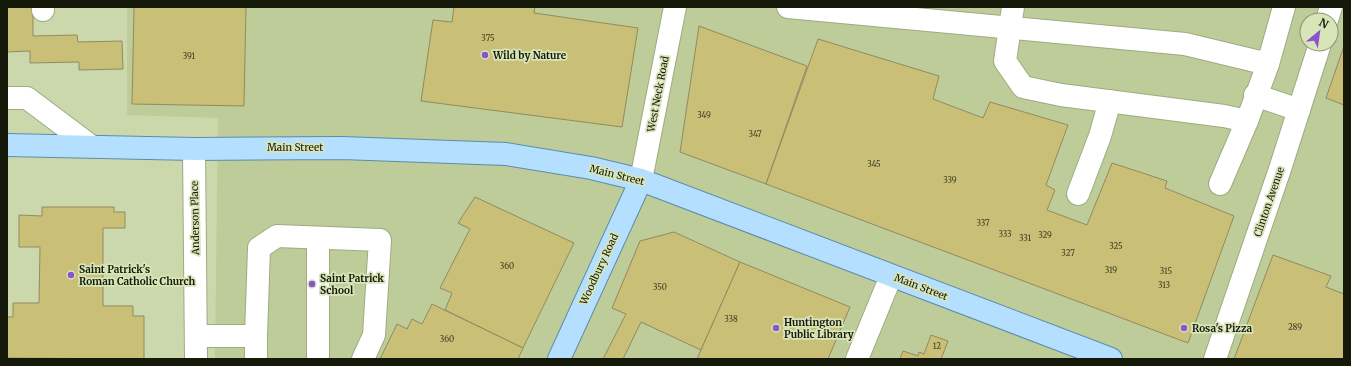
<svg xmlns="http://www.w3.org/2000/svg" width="1351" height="366" viewBox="0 0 1351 366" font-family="Merriweather,serif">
<rect width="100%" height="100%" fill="#cbd8ac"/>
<path fill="#bdcc99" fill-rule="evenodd" d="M 127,7 L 1344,7 L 1344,359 L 215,359 L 218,118 L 127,115 ZM 1307,20 L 1331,20 L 1331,44 L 1307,44 Z"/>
<g fill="#c9bf77" stroke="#918b60">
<path d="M 7,7 L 33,7 L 33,36 L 77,35 L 78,42 L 122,41 L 123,69 L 79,70 L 79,62 L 30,63 L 30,51 L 7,52 Z"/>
<path d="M 134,7 L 246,7 L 244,106 L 132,104 Z"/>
<path d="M 454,7 L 535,7 L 534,13 L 638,28 L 622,127 L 421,101 L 433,20 L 452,22 Z"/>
<path d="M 699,26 L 807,66 L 766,184 L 680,152 Z"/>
<path d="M 818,39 L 939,76 L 933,99 L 983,118 L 990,102 L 1068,125 L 1046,185 L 1055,190 L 1047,210 L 1087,225 L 1112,163 L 1167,181 L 1165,188 L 1234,216 L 1188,343 L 766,184 Z"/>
<path d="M 1344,46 L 1344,105 L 1326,98 Z"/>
<path d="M 475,197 L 574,243 L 523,348 L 445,310 L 452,293 L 440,288 L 470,229 L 458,223 Z"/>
<path d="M 42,207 L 114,207 L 114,212 L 125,212 L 125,228 L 103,228 L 103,306 L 133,306 L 133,316 L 144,316 L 144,359 L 7,358 L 7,317 L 13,317 L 13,303 L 39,303 L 40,247 L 19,247 L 19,215 L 42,216 Z"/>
<path d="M 674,232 L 740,262 L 701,350 L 641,322 L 623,359 L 603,359 L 626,314 L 612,308 L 640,241 Z"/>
<path d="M 1273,255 L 1331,276 L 1326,287 L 1344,294 L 1344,359 L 1234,359 Z"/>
<path d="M 740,262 L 850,307 L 828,359 L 697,359 Z"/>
<path d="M 432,304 L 523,348 L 518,359 L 380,359 L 397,324 L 407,329 L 412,319 L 422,324 Z"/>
<path d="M 931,335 L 948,341 L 941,359 L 900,359 L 903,351 L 918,356 L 919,352 L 924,354 Z"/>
</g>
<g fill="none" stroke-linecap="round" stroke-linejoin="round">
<defs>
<g id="minor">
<path d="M 788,7 L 1185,44 L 1268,64"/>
<path d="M 1013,7 L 1005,61 L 1023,87 L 1061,95 L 1224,116 L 1247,121 L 1268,64 L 1284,7"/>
<path d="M 43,10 L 43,7"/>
<path d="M 1327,20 L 1331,7"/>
<path d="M 1255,95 L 1299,110"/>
<path d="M 7,98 L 27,98 L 91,146"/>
<path d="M 194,149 L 196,359"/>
<path d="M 641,180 L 675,7"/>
<path d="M 1220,184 L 1247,121"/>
<path d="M 1078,194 L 1100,136 L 1110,101"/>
<path d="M 196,336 L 256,336 L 256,359"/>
<path d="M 256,336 L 259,248 L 277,236 L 380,240 L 374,335 L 363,359"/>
<path d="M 318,359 L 318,238"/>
<path d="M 857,359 L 891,276"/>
<path d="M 1215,359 L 1280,169 L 1320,44"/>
</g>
<g id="major">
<path d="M 7,145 L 194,149 L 342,148 L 506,154 L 591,168 L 641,180 L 1111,359"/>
<path d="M 559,359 L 641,180"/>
</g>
</defs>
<use href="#minor" stroke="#9eab81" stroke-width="24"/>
<use href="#major" stroke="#5d8ca8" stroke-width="24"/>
<use href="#minor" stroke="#fff" stroke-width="22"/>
<use href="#major" stroke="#b5dffe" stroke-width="22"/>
</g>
<g fill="#8954cc" stroke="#d8e5b9" stroke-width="1.5">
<circle cx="485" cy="55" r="4"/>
<circle cx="71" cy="275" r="4"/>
<circle cx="312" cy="284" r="4"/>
<circle cx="776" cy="328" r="4"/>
<circle cx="1184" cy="328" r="4"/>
</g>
<g text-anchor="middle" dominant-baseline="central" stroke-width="3.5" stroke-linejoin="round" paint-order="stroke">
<g font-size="8" fill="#414224">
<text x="488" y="38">375</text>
<text x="189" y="56">391</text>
<text x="704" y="115">349</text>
<text x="755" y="134">347</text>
<text x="874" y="164">345</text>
<text x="950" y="180">339</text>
<text x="983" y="223">337</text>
<text x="1005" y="234">333</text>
<text x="1045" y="235">329</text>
<text x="1025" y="238">331</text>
<text x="1116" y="246">325</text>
<text x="1068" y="253">327</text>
<text x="507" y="266">360</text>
<text x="1111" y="270">319</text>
<text x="1166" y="271">315</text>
<text x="1164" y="285">313</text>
<text x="660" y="287">350</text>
<text x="731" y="319">338</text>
<text x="1295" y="327">289</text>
<text x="447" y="339">360</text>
<text x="937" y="346">12</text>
</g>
<g font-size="10" font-weight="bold" fill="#141909" stroke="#d8e5b9" text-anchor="start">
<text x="493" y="55">Wild by Nature</text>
<text x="79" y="269">Saint Patrick's<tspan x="79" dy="12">Roman Catholic Church</tspan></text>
<text x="320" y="278">Saint Patrick<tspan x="320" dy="12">School</tspan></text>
<text x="784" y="322">Huntington<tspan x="784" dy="12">Public Library</tspan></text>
<text x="1192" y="328">Rosa's Pizza</text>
</g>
<g font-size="10" fill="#141909" stroke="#d8e5b9">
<text transform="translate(658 94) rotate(-79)">West Neck Road</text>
<text x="295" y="147">Main Street</text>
<text transform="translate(617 175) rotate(14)">Main Street</text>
<text transform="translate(1269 202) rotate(-71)">Clinton Avenue</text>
<text transform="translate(195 218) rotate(-91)">Anderson Place</text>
<text transform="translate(599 269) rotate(-65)">Woodbury Road</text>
<text transform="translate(921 287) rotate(21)">Main Street</text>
</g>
</g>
<rect width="1351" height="366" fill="none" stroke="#141909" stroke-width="16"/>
<g transform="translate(1319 32) rotate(29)"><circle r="19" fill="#d8e5b9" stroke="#8a9373"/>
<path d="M0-3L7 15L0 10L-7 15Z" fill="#8954cc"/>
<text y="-6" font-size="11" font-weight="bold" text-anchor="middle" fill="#141909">N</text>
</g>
</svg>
